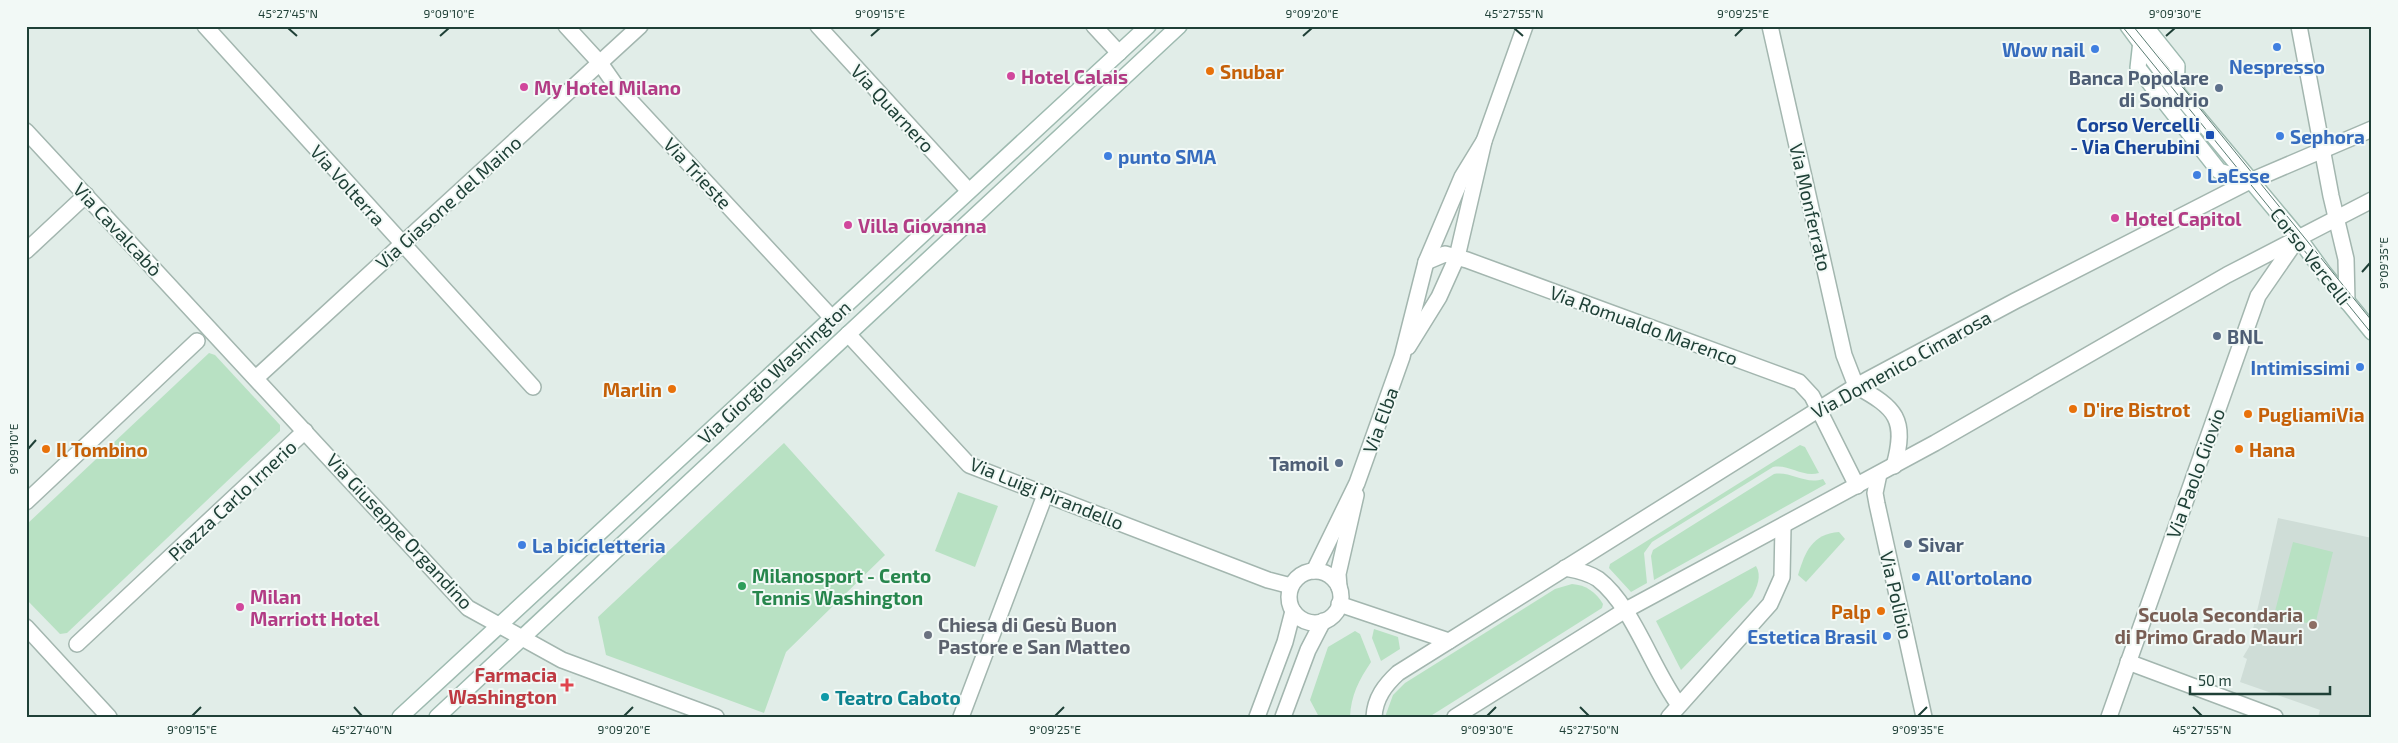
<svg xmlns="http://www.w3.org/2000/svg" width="2398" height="743" viewBox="0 0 2398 743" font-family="'Exo 2',sans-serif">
<rect width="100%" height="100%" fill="#e1ede8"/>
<path fill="#cfddd7" d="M 2278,518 L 2372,538 L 2372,717 L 2318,717 L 2320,710 L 2240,682 L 2247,659 L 2243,657 L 2249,647 Z"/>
<g fill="#b8e1c3">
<path d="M 209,353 L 215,355 L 280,425 L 280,431 L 67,633 L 60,634 L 26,599 L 26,525 Z"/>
<path d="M 784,443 L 885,555 L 786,652 L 764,713 L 606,655 L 598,617 Z"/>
<path d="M 1800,445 L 1805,447 L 1819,473 C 1803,478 1789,464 1773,467 L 1652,542 L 1644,553 L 1647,583 L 1631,592 L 1609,568 L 1610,564 Z"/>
<path d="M 1774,474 C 1791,471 1805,485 1823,479 L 1826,484 L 1654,580 L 1651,556 L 1653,550 Z"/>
<path d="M 958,492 L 998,506 L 975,567 L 935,551 Z"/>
<path d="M 1839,532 L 1845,539 L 1806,582 L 1798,575 C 1805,552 1812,534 1839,532 Z"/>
<path d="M 2293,542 L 2333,552 L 2315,625 L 2274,615 Z"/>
<path d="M 1756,566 C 1762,576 1757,587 1752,597 L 1681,670 L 1656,621 Z"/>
<path d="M 1572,584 C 1586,585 1596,592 1603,604 L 1602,608 L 1429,717 L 1385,717 L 1393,695 L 1405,683 L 1555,589 Z"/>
<path d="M 1374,629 L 1398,637 L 1400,649 L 1381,661 L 1372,638 Z"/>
<path d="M 1355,631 L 1360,634 L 1371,662 C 1359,680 1351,695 1350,717 L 1319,717 L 1310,700 L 1328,647 Z"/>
</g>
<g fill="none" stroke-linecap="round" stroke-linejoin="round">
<defs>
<g id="street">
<path d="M 205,26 L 533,387"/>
<path d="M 566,26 L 600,63 L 614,83 L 832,318"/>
<path d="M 818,26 L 968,190"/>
<path d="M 1094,26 L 1119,53"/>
<path d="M 1770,26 L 1844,355 L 1856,386"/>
<path d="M 2299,26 L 2331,196 L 2346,259 L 2347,302"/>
<path d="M 26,131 L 468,608 L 562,660 L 716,717"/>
<path d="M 26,251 L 86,195"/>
<path d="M 1426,262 L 1445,254 L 1467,260 L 1799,382 L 1812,396 L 1857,486"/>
<path d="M 848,334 L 969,465 L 1268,580 L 1291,586"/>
<path d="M 1408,347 L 1439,297 L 1457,257 L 1484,141 L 1525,26"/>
<path d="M 256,378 L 640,26"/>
<path d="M 1856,386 C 1896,408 1907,419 1894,466"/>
<path d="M 1879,474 L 1875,493 L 1877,504 L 1924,717"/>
<path d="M 26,502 L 197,341"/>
<path d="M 1565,568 C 1576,570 1589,573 1598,579 C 1633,606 1652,669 1679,705"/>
<path d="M 1314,571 L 1357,483 L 1402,357 L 1426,262 L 1462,177 L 1484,141"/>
<circle cx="1315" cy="597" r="26"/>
<path d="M 1339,587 L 1338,574 L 1356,495"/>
<path d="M 1339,604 L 1449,641"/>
<path d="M 26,627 L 109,717"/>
<path d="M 77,644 L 305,431"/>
<path d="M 2128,662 L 2275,717"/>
<path d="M 961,717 L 1045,495"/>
<path d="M 1257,717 L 1285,642 L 1293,611"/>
<path d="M 1283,717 L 1308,650 L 1323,621"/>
<path d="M 1374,717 C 1375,698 1385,685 1398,673 L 1856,386 L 2015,301 L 2248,182 L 2372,129"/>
<path d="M 1455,717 L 1624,611 L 1935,443 L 2227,275 L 2372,200"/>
<path d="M 1669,717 L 1770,604 L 1782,577 L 1783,526"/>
<path d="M 2109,717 L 2258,296 L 2298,238"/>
</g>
<g id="secondary">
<path d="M 2128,26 L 2176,91 L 2298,237 L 2324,273 L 2372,332"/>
<path d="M 2145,26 L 2177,66 L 2176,91"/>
<path d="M 2141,41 L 2138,68 L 2219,171 L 2250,181"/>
<path d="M 400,717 L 1148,26"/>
<path d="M 437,717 L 1179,26"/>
</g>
</defs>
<use href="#street" stroke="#a3b6af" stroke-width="18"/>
<use href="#secondary" stroke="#9ebab0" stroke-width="18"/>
<use href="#street" stroke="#fff" stroke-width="15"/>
<use href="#secondary" stroke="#fff" stroke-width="15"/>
<g stroke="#5a7c72" stroke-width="1">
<path d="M 2122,26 L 2372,334"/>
<path d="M 2133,26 L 2372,321"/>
</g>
</g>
<path fill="none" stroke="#1f4037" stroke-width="2" d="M 288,28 L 297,36M 1514,28 L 1523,36M 440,36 L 449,28M 871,36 L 880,28M 1303,36 L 1312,28M 1735,36 L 1743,28M 2166,36 L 2175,28M 2362,272 L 2370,263M 28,449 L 36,440M 354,707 L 362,716M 1580,707 L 1589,716M 2193,707 L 2202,716M 192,716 L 201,707M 624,716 L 633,707M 1055,716 L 1064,707M 1487,716 L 1496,707M 1918,716 L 1927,707"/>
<g fill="#3f7fe0" stroke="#f2f9f6" stroke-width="2">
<circle cx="2277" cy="47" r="5"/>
<circle cx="2095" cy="49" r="5"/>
<circle cx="2280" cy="136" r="5"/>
<circle cx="1108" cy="156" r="5"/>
<circle cx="2197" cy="175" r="5"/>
<circle cx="2360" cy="367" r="5"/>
<circle cx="522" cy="545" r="5"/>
<circle cx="1916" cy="577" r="5"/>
<circle cx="1887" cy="636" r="5"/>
</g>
<g fill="#e8710a" stroke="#f2f9f6" stroke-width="2">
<circle cx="1210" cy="71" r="5"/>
<circle cx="672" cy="389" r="5"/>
<circle cx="2073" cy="409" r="5"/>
<circle cx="2248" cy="414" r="5"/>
<circle cx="46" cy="449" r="5"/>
<circle cx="2239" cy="449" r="5"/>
<circle cx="1881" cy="611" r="5"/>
</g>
<g fill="#d1479c" stroke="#f2f9f6" stroke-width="2">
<circle cx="1011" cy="76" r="5"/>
<circle cx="524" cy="87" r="5"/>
<circle cx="2115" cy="218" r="5"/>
<circle cx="848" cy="225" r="5"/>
<circle cx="240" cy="607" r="5"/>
</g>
<g fill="#5c6f8a" stroke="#f2f9f6" stroke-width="2">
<circle cx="2219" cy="88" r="5"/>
<circle cx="2217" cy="336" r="5"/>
<circle cx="1339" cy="463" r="5"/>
<circle cx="1908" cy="544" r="5"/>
</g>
<rect fill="#1a4fb4" stroke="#f2f9f6" stroke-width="2" x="2205" y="130" width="10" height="10" rx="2.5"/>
<circle fill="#2e9e5b" stroke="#f2f9f6" stroke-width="2" cx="742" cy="586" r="5"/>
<circle fill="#8d6e63" stroke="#f2f9f6" stroke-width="2" cx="2313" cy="625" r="5"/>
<circle fill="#6b7280" stroke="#f2f9f6" stroke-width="2" cx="928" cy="635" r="5"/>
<path fill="#e0444e" stroke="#f2f9f6" stroke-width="2" d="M564.5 677.5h5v5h5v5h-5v5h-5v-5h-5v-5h5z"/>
<circle fill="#0f9aa8" stroke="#f2f9f6" stroke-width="2" cx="825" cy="697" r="5"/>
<g text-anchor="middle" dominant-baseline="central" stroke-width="4" stroke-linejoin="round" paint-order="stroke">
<g font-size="19" font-weight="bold" fill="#366cbe" stroke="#f2f9f6" text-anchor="start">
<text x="2085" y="49" text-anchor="end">Wow nail</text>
<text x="2277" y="66" text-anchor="middle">Nespresso</text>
<text x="2290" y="136">Sephora</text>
<text x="1118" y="156">punto SMA</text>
<text x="2207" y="175">LaEsse</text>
<text x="2350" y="367" text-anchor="end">Intimissimi</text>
<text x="532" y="545">La bicicletteria</text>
<text x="1926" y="577">All'ortolano</text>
<text x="1877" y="636" text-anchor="end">Estetica Brasil</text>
</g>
<g font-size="19" font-weight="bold" fill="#c56008" stroke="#f2f9f6" text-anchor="start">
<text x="1220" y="71">Snubar</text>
<text x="662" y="389" text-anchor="end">Marlin</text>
<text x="2083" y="409">D'ire Bistrot</text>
<text x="2258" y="414">PugliamiVia</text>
<text x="56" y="449">Il Tombino</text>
<text x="2249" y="449">Hana</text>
<text x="1871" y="611" text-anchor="end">Palp</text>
</g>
<g font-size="19" font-weight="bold" fill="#b23c85" stroke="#f2f9f6" text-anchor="start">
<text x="1021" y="76">Hotel Calais</text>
<text x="534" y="87">My Hotel Milano</text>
<text x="2125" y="218">Hotel Capitol</text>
<text x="858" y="225">Villa Giovanna</text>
<text x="250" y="596">Milan<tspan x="250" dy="22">Marriott Hotel</tspan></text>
</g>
<g font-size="19" font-weight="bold" fill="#4e5e75" stroke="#f2f9f6" text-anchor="end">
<text x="2209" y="77">Banca Popolare<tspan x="2209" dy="22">di Sondrio</tspan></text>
<text x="2227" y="336" text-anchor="start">BNL</text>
<text x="1329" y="463">Tamoil</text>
<text x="1918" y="544" text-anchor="start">Sivar</text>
</g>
<g font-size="19" fill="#1f4037" stroke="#f2f9f6">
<text transform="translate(893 108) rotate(47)">Via Quarnero</text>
<text transform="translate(698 173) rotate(47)">Via Trieste</text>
<text transform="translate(348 185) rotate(48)">Via Volterra</text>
<text transform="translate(448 202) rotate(-42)">Via Giasone del Maino</text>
<text transform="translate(1811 207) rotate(77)">Via Monferrato</text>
<text transform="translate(118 229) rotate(47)">Via Cavalcabò</text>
<text transform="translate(2311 256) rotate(52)">Corso Vercelli</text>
<text transform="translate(1644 325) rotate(20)">Via Romualdo Marenco</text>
<text transform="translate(1901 364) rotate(-29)">Via Domenico Cimarosa</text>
<text transform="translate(774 372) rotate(-43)">Via Giorgio Washington</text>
<text transform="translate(1380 420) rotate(-70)">Via Elba</text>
<text transform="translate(2195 473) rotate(-70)">Via Paolo Giovio</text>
<text transform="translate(1047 493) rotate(22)">Via Luigi Pirandello</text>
<text transform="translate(232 500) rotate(-43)">Piazza Carlo Irnerio</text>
<text transform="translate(400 531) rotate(47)">Via Giuseppe Organdino</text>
<text transform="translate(1897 595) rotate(77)">Via Polibio</text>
</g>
<g font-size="19" font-weight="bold" fill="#164399" stroke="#f2f9f6" text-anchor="end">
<text x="2200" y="124">Corso Vercelli<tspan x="2200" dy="22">- Via Cherubini</tspan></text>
</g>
<g font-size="19" font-weight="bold" fill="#27864d" stroke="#f2f9f6" text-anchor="start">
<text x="752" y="575">Milanosport - Cento<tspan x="752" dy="22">Tennis Washington</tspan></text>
</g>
<g font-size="19" font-weight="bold" fill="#785e54" stroke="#f2f9f6" text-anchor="end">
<text x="2303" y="614">Scuola Secondaria<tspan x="2303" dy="22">di Primo Grado Mauri</tspan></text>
</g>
<g font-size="19" font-weight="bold" fill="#5b616d" stroke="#f2f9f6" text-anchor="start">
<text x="938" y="624">Chiesa di Gesù Buon<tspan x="938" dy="22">Pastore e San Matteo</tspan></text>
</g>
<g font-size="19" font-weight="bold" fill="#be3a42" stroke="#f2f9f6" text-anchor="end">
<text x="557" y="674">Farmacia<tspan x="557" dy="22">Washington</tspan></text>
</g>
<g font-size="19" font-weight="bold" fill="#0d838f" stroke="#f2f9f6" text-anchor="start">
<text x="835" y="697">Teatro Caboto</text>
</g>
</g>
<rect width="2398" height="743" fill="none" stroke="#f2f9f6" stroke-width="55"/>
<path d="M2190 686v8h140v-8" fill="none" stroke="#1f4037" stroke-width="2.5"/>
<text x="2198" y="686" font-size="15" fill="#1f4037" stroke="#f2f9f6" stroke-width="4" paint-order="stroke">50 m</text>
<rect x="28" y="28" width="2342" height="688" fill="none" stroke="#1f4037" stroke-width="2"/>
<g font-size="12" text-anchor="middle" fill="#1f4037">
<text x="288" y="18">45°27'45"N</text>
<text x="449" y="18">9°09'10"E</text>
<text x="880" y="18">9°09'15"E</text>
<text x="1312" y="18">9°09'20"E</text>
<text x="1514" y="18">45°27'55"N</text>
<text x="1743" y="18">9°09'25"E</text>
<text x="2175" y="18">9°09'30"E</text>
<text transform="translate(2384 263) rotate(-90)" y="4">9°09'35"E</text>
<text transform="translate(14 449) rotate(-90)" y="4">9°09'10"E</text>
<text x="192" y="734">9°09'15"E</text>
<text x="362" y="734">45°27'40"N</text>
<text x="624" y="734">9°09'20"E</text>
<text x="1055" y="734">9°09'25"E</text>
<text x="1487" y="734">9°09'30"E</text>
<text x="1589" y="734">45°27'50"N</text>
<text x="1918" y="734">9°09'35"E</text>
<text x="2202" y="734">45°27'55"N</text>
</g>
</svg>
